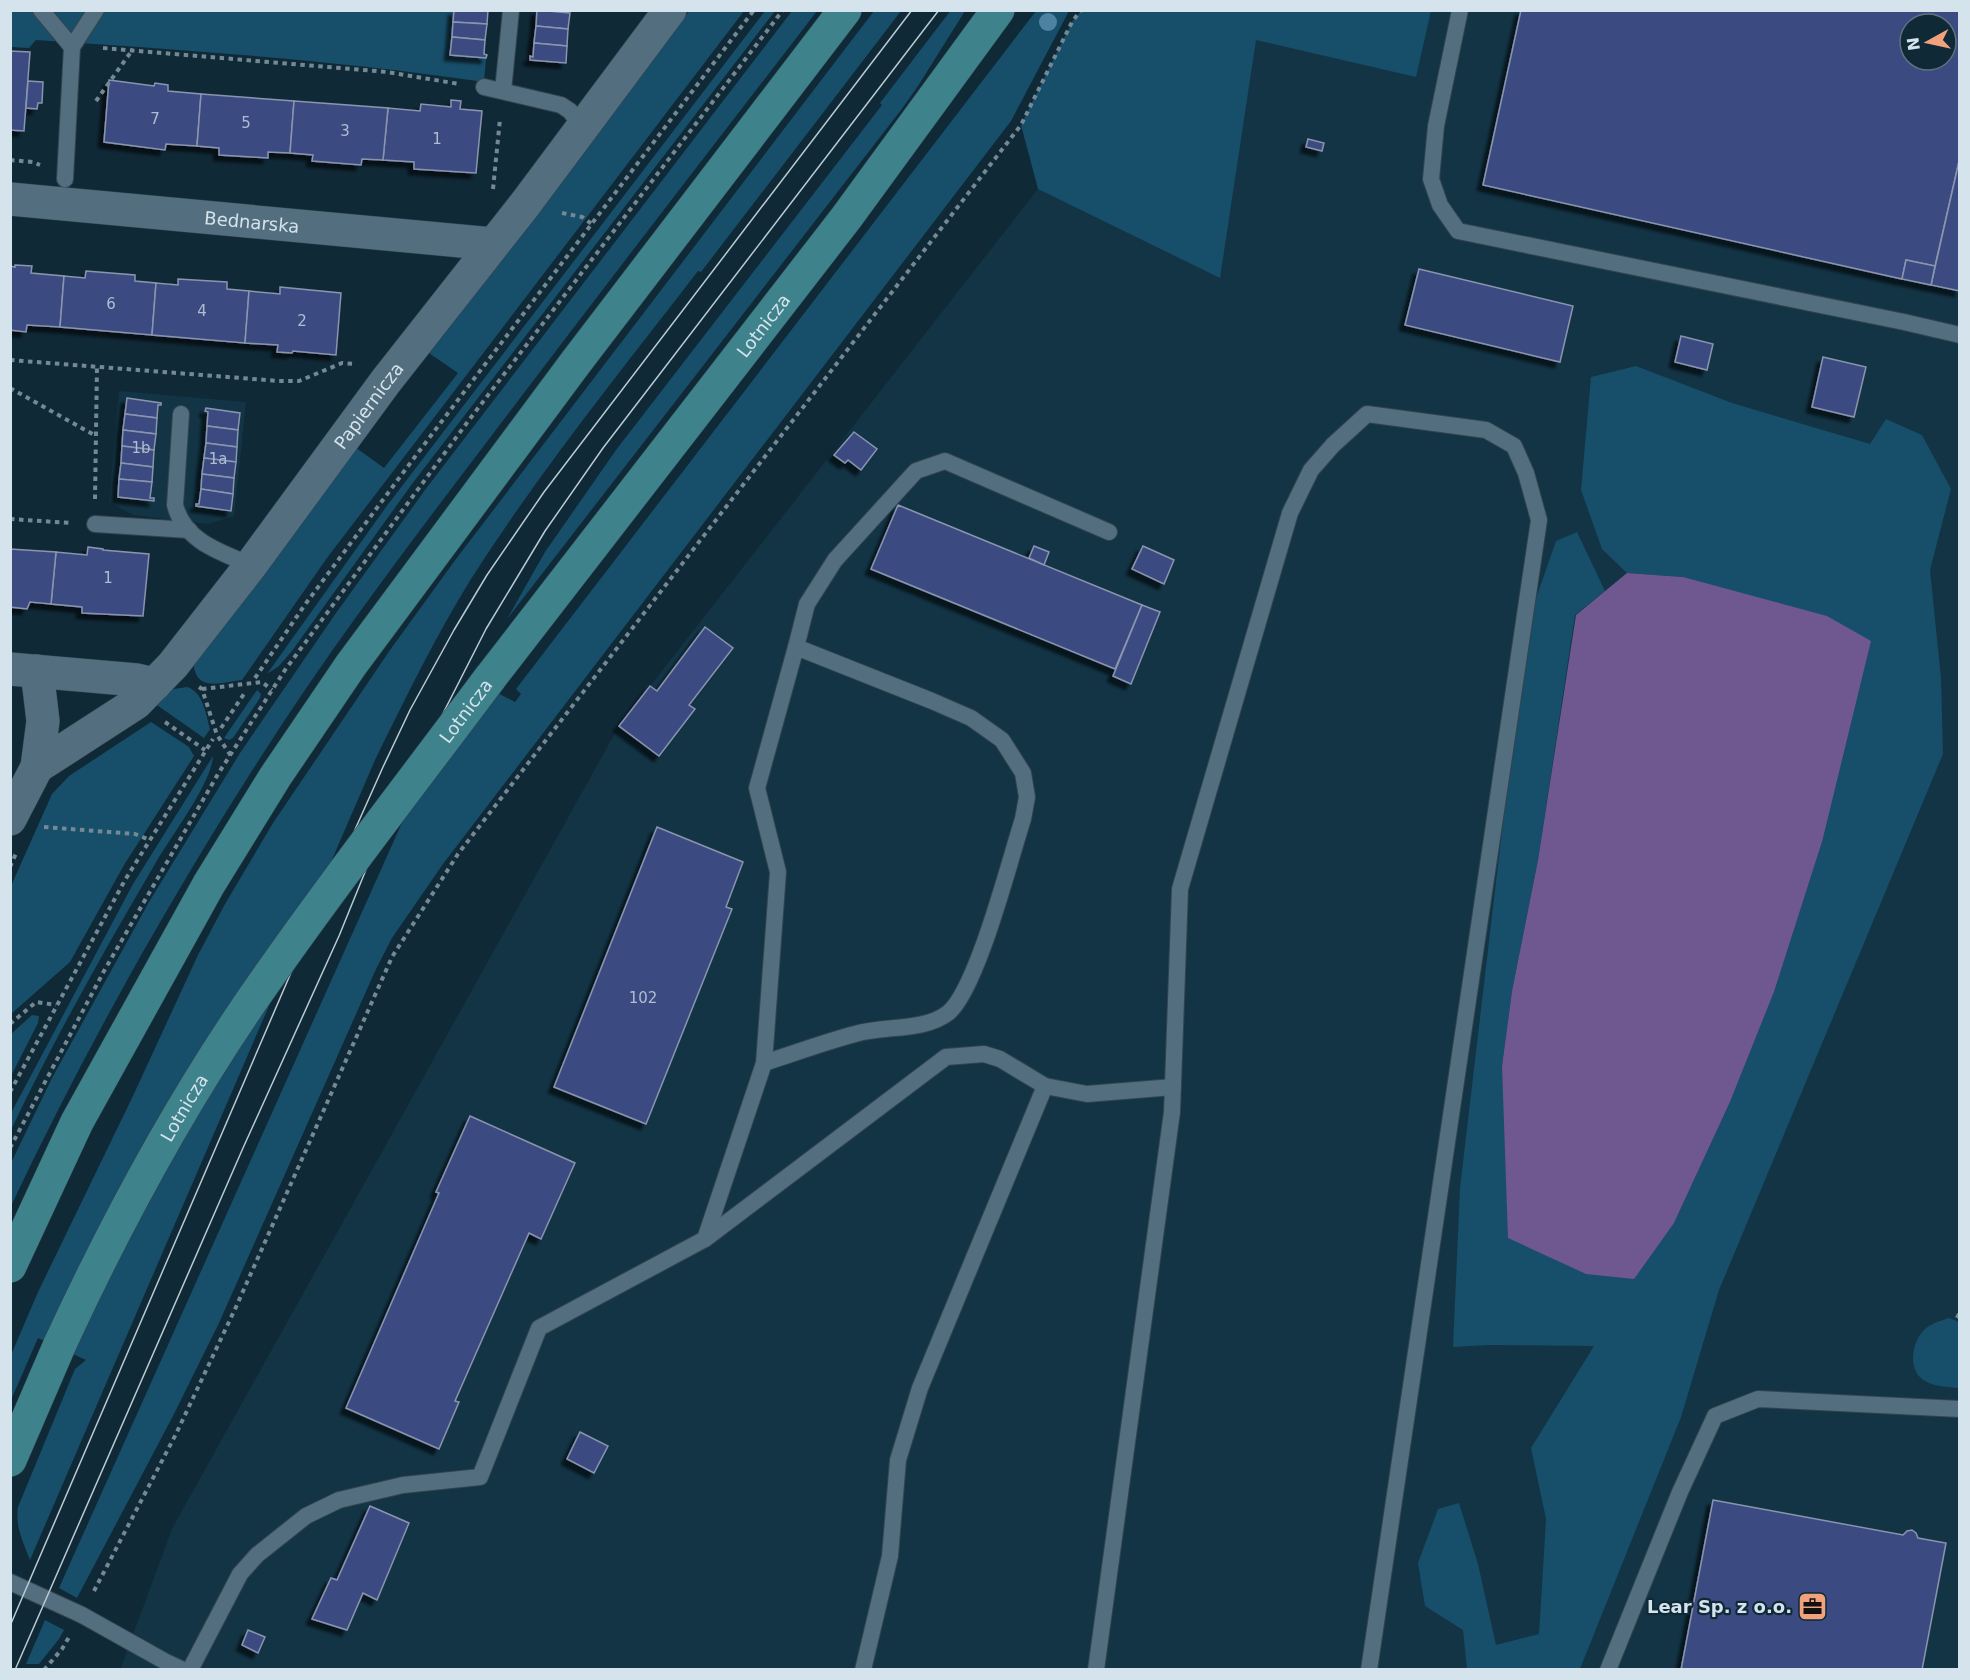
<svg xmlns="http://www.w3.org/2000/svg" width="1970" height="1680" viewBox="0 0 1970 1680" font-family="'DejaVu Sans',sans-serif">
<defs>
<filter id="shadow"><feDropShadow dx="-5.5" dy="5.5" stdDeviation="1.5" flood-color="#0009"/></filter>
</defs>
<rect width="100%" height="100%" fill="#102937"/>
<g fill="#123445" fill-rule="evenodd">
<path d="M 1185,11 L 1959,11 L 1959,1669 L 120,1670 L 172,1529 L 619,726 L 1038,189 ZM 1910,24 L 1946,24 L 1946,60 L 1910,60 Z"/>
<path d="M 119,391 L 246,402 L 234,516 L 207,524 L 133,515 L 109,502 Z"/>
</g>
<g fill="#174e69">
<path d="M 951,10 L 965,11 L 918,86 L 901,110 L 507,619 L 545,552 L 616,450 L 882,105 L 880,103 Z"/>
<path d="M 10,11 L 454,11 L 451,55 L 486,58 L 484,82 C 336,60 185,50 36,40 L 29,48 L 11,47 Z"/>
<path d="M 689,11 L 744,11 L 327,558 L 242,680 C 217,683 194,693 193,658 L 355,447 L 384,468 L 458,373 L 426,351 Z"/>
<path d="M 765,11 L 775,11 L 412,484 L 292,651 L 279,666 L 267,674 L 386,507 Z"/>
<path d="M 792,11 L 817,11 C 714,145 610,279 508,414 C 429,518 349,622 277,732 C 178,884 88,1043 11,1206 L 11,1163 L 52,1078 L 149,902 L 240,753 L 336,613 L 428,486 Z"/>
<path d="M 874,11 L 901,11 L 701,272 L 698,271 C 620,372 540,471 471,579 C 435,637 405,699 375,760 L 30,1560 C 23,1542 15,1526 18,1507 L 75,1369 L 86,1360 L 38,1338 L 11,1400 L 11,1355 L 38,1292 L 132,1098 L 198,955 L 225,904 L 273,823 L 390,650 L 456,559 Z"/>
<path d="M 1036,11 L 1069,11 L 1011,121 L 443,864 L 392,938 L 376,969 L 219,1323 L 174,1414 L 77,1598 L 59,1588 L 405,816 L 475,681 L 515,702 L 521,694 L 516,689 Z"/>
<path d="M 1081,11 L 1081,10 L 1431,11 L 1416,77 L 1256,40 L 1220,278 L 1038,189 L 1021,125 L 1072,22 Z"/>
<path d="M 1636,366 L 1732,403 L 1870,444 L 1886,419 L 1922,435 L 1951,489 L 1930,570 L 1941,678 L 1943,754 L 1719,1290 L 1681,1417 L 1580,1669 L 1467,1669 L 1463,1630 L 1425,1606 L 1418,1563 L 1438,1509 L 1459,1503 L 1478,1564 L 1496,1645 L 1539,1634 L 1546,1519 L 1531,1448 L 1594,1346 L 1489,1345 L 1453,1347 L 1460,1188 L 1526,627 L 1556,541 L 1577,532 L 1605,591 L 1575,615 L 1538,860 L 1512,991 L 1502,1066 L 1674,1223 L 1730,1102 L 1774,992 L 1822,842 L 1683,577 L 1627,573 L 1602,549 L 1581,490 L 1591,377 Z"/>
<path d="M 187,687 C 203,691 206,715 210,729 L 204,738 L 154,703 L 167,690 Z"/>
<path d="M 257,690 L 261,694 L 260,698 L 233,738 L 229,740 L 224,738 Z"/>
<path d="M 151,722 L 189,747 L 194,756 L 124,865 L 70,962 L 11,1014 L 11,886 L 52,794 L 69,776 Z"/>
<path d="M 213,756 C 212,783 169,839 155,864 C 104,951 54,1039 11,1130 L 11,1113 L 133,884 Z"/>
<path d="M 32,1015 L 39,1016 L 38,1023 L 11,1076 L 11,1034 Z"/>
<path d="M 1949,1318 L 1959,1322 L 1959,1388 C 1949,1387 1937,1387 1927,1382 C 1907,1373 1911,1343 1924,1330 C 1931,1323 1941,1321 1949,1318 Z"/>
<path d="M 45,1620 L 64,1630 L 59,1639 L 39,1664 L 26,1664 Z"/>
</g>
<path fill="#6f578f" d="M 1627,573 L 1683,577 L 1827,616 L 1871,641 L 1822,842 L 1774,992 L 1730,1102 L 1674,1223 L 1634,1279 L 1586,1274 L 1508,1238 L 1502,1066 L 1512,991 L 1538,860 L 1576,615 Z"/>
<g fill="#3b4c81" stroke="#8a94ae" stroke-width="1.5" fill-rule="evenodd" filter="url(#shadow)">
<path d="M 454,10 L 488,10 L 487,24 L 453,22 Z"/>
<path d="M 537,10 L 570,13 L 568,29 L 536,26 Z"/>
<path d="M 1521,10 L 1960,10 L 1960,157 L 1935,266 L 1906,260 L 1902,279 L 1483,185 ZM 1910,24 L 1946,24 L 1946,60 L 1910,60 Z"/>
<path d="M 453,22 L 487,24 L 485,40 L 452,37 Z"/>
<path d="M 536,26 L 568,29 L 567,46 L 534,43 Z"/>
<path d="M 452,37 L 485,40 L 484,54 L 487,55 L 486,58 L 450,55 Z"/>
<path d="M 534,43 L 567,46 L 566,63 L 530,60 L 530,56 L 533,57 Z"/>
<path d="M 10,51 L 30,52 L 24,131 L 10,130 Z"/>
<path d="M 109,80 L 154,86 L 155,83 L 168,85 L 168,91 L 201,94 L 197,146 L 166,144 L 165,150 L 104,142 Z"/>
<path d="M 28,81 L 43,82 L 42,103 L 38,103 L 37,109 L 26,108 Z"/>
<path d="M 201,94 L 294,101 L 290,153 L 268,152 L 268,158 L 219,155 L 219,148 L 197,146 Z"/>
<path d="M 451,100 L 461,101 L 460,109 L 482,111 L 476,173 L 414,169 L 414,162 L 383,160 L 388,108 L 420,111 L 421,104 L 451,107 Z"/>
<path d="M 294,101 L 388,108 L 383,160 L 362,159 L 361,165 L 312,161 L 313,155 L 290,153 Z"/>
<path d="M 1308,139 L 1324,143 L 1322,151 L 1306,147 Z"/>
<path d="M 1960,157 L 1960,291 L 1931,285 Z"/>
<path d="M 1906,260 L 1935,266 L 1931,285 L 1902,279 Z"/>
<path d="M 15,265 L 32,266 L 31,273 L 64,276 L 60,327 L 27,325 L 26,332 L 10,330 L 10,266 L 15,267 Z"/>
<path d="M 1419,269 L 1573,306 L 1560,362 L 1405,325 Z"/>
<path d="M 86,271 L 135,275 L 135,281 L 156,283 L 152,335 L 60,327 L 64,276 L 85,278 Z"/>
<path d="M 178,279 L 227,282 L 227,289 L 249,291 L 245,343 L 152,335 L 156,283 L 178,285 Z"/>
<path d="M 280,287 L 341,293 L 336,355 L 293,351 L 292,353 L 277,352 L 278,345 L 245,343 L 249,291 L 280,294 Z"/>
<path d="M 1681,336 L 1713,344 L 1707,370 L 1675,362 Z"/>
<path d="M 1823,357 L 1866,367 L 1854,417 L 1812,407 Z"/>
<path d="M 127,398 L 161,403 L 161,405 L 158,405 L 157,418 L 125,414 Z"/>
<path d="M 206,408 L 240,413 L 238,430 L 207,426 L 208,412 L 205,411 Z"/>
<path d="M 125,414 L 157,418 L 156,434 L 123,430 Z"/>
<path d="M 207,426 L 238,430 L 237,447 L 206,443 Z"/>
<path d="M 123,430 L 156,434 L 154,450 L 122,446 Z"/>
<path d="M 854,432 L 877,449 L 861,470 L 848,460 L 845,463 L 834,455 Z"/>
<path d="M 206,443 L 237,447 L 236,462 L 204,458 Z"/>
<path d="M 122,446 L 154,450 L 153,467 L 121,463 Z"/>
<path d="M 204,458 L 236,462 L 234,478 L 202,474 Z"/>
<path d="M 121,463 L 153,467 L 152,482 L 119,479 Z"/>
<path d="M 202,474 L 234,478 L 233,494 L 201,489 Z"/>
<path d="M 119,479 L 152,482 L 150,498 L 154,498 L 154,501 L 118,497 Z"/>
<path d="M 201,489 L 233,494 L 231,511 L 196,506 L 196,504 L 199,504 Z"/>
<path d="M 898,505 L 1142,605 L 1115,669 L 871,569 Z"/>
<path d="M 1034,546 L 1049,552 L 1044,565 L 1029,558 Z"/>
<path d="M 1143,546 L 1174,560 L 1164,584 L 1132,569 Z"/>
<path d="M 88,547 L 103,549 L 103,550 L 149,554 L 143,616 L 82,613 L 82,607 L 51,604 L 56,552 L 87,555 Z"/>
<path d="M 10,549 L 56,552 L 51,604 L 30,602 L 27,609 L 10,607 Z"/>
<path d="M 1142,605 L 1160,612 L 1131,684 L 1113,676 Z"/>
<path d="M 705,627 L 733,648 L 689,705 L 695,709 L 659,756 L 619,726 L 650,686 L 657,691 Z"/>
<path d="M 657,827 L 743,862 L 726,907 L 732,909 L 646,1124 L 554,1087 Z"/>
<path d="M 470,1116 L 575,1163 L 541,1239 L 529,1233 L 455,1401 L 459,1402 L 439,1449 L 346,1408 L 439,1193 L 436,1192 Z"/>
<path d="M 580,1432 L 608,1446 L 594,1473 L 567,1459 Z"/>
<path d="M 1713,1500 L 1903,1535 L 1907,1531 L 1912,1530 L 1916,1533 L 1918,1538 L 1946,1543 L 1922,1670 L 1681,1670 Z"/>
<path d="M 370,1506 L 409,1523 L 377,1600 L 363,1593 L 347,1630 L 312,1619 L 331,1578 L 337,1580 Z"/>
<path d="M 248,1630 L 265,1637 L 258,1653 L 242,1645 Z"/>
</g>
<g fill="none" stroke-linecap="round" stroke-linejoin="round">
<defs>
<g id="lane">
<path d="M 41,10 L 72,47"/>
<path d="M 1460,10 L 1436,126 L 1431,179 L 1440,205 L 1458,231 L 1904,322 L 1960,335"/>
<path d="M 484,87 L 561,105 L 570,111 L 582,127"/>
<path d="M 503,91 L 511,10"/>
<path d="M 65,179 L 72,47 L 96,10"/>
<path d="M 181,414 L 175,505 C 184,541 220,552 251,565"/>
<path d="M 95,524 L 189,530"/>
<path d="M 796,647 L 807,604 L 835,560 L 916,471 L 945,461 L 1109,532"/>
<path d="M 705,1239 L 764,1063 L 778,872 L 757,788 L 796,647 L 932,701 L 971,718 L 1002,740 L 1023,773 L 1027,797 L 1023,819 C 1010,859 977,990 948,1013 C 923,1032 884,1025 855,1034 C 825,1042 795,1053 764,1063"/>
<path d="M 10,1582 L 82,1615 L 166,1662 L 183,1670"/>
<path d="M 190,1670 L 240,1574 L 257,1555 L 306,1516 L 339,1500 L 403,1485 L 480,1477 L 539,1328 L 705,1239 L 946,1057 L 984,1054 L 1000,1059 L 1045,1086 L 1087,1094 L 1173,1087"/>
<path d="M 863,1670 L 890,1556 L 898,1460 L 920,1388 L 1045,1086"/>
<path d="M 1096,1670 L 1172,1112 L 1180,889 L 1290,513 L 1311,470 L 1333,445 L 1367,414 L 1486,430 L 1514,446 L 1526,473 L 1539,520 L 1369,1670"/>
<path d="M 1608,1670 L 1680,1492 L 1715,1416 L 1758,1399 L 1960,1409"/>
</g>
<g id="street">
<path id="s1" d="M 10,199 L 493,244"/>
<path d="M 10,669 L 137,680 L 155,684"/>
<path id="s2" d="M 37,767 L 136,703 L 173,665 L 251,565 L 386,381 L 526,203 L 670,10"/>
<path d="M 10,819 L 37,767 L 43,721 L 37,671"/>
</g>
<g id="primary">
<path id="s3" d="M 490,678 L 846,218 L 998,10"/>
<path d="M 10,1266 L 77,1122 L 209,884 L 275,777 L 351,665 L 576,362 L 845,10"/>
<path d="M 10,1460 L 60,1344"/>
</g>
</defs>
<use href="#lane" stroke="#33444f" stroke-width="18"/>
<use href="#street" stroke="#33444f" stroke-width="34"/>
<use href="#primary" stroke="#33444f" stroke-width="34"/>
<g stroke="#758994" stroke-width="4" stroke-dasharray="4.5 4.5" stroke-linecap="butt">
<path d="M 103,48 L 387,72 L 459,84"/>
<path d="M 96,101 L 133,49"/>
<path d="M 10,160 L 33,162 L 40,165"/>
<path d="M 493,189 L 500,119"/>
<path d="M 562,213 L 582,217 L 592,224"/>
<path d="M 10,360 L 279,381 L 299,381 L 342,363 L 356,364"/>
<path d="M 10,388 L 96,436"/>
<path d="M 95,499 L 97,365"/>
<path d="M 10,519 L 71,523"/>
<path d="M 255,678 L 304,606 L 417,454 L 754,10"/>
<path d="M 199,687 L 202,689 L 217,735 L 231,756"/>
<path d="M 202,689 L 262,682 L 272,690"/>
<path d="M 165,722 L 205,750"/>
<path d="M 221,728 L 246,691"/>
<path d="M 44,827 L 135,834 L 150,840"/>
<path d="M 10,867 L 17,851"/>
<path d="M 10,1024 L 36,1002 L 56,1005"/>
<path d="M 10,1092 L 125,880 L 213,739"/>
<path d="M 10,1148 L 104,971 L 218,774 L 285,670 L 469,420 L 783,10"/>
<path d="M 1957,1318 L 1960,1312"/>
<path d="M 94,1591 L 176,1434 L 236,1307 L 392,957 L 458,854 L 1021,125 L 1072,22 L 1081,10"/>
<path d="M 44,1670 L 62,1649 L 69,1637"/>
</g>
<use href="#lane" stroke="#536e7e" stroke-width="16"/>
<use href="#street" stroke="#536e7e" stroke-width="33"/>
<use href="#primary" stroke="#3e838c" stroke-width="33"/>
<g stroke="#bacad3" stroke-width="1.5">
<path d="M 10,1626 L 290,975 L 383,767 L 410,710 L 454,630 L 487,575 L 544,492 L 912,10"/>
<path d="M 15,1670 L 243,1148 L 339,936 L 376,845 L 486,629 L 545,531 L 603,448 L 939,10"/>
</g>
<defs>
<g id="primary-bridge">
<path id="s4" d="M 60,1344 C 115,1225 178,1108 252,1000 C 328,890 410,785 490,678"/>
</g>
</defs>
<use href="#primary-bridge" stroke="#33444f" stroke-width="34" stroke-linecap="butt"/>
<use href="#primary-bridge" stroke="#3e838c" stroke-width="33"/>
</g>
<circle fill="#4d82a0" cx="1048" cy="22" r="9"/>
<defs>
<symbol id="office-square" viewBox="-11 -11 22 22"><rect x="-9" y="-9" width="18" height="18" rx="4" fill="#f1a17c" stroke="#102937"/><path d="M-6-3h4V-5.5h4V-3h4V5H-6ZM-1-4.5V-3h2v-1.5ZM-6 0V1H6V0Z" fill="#111"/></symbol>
</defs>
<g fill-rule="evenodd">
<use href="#office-square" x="1796" y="1590" width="33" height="33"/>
</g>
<g text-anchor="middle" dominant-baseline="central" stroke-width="4.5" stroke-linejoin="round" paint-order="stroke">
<g font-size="15" fill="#aebdd1">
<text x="155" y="119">7</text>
<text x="246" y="123">5</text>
<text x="345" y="131">3</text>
<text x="437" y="139">1</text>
<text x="111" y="304">6</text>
<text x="202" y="311">4</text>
<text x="302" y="321">2</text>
<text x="141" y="448">1b</text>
<text x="218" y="459">1a</text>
<text x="108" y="578">1</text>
<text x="643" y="998">102</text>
</g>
<g font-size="18" fill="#d5e3ec" stroke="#102937">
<text stroke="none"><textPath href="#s1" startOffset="243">Bednarska</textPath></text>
<text stroke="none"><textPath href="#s3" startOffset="446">Lotnicza</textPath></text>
<text stroke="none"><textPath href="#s2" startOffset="496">Papiernicza</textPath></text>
<text stroke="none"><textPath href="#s4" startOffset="754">Lotnicza</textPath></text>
<text stroke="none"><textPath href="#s4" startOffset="267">Lotnicza</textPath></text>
</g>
<g font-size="18" font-weight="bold" fill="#d5e3ec" stroke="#102937" text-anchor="end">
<text x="1792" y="1606">Lear Sp. z o.o.</text>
</g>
</g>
<rect width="1970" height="1680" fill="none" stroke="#d5e3ec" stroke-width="24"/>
<g transform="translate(1928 42) rotate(262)"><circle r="28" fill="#102937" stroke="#5f737f" stroke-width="1.5"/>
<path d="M0-4.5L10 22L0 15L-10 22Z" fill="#f1a17c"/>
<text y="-9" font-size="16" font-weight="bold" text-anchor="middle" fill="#d5e3ec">N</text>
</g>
</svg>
